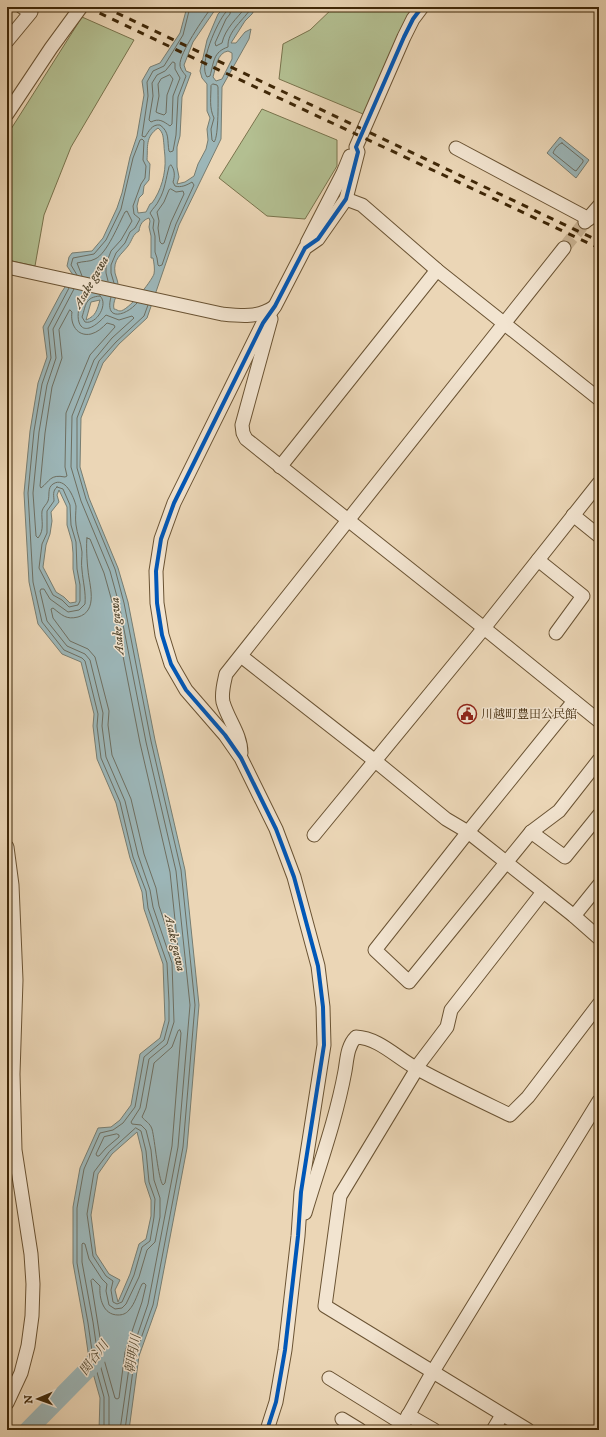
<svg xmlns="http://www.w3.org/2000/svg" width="606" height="1437" viewBox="0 0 606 1437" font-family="'IM FELL DW Pica','Noto Serif JP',serif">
<rect width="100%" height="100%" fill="#ebd6b6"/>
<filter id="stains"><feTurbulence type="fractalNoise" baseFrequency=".005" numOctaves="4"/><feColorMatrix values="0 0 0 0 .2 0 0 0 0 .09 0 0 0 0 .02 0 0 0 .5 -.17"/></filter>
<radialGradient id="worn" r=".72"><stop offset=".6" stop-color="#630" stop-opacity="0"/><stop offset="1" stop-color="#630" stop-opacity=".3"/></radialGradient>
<g fill="#b3bf91" stroke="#79734c">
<path d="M 334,7 L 416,7 L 363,114 L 279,79 L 283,44 L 310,30 Z"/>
<path d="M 82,17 L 134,40 L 71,147 L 44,215 L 35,266 L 7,260 L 7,138 L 11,129 Z"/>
<path d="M 262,109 L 337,140 L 337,166 L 305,219 L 267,216 L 219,178 Z"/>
</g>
<g fill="#9cb6b8" stroke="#777d71" fill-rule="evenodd">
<path d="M 187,7 L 219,7 L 215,10 L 193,42 L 184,65 L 186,71 L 191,73 L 182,97 L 180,136 L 177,147 L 177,167 L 179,177 L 177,184 L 185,182 L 194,176 L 198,164 L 206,149 L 208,140 L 207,129 L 210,118 L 207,111 L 207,84 L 202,78 L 200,71 L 207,40 L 218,14 L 222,10 L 222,7 L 256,7 L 252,14 L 245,21 L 231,43 L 236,43 L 245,32 L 251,29 L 249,39 L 222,87 L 221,139 L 179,225 L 147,318 L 119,344 L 103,363 L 81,418 L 80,467 L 89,498 L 118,568 L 128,602 L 155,740 L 185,870 L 199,1005 L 187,1148 L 157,1306 L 139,1356 L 129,1430 L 99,1430 L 100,1398 L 89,1359 L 84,1324 L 73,1263 L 73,1207 L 80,1168 L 98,1128 L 111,1127 L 120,1120 L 131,1105 L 140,1054 L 160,1038 L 165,1020 L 163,964 L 144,909 L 142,892 L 130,858 L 116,803 L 97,759 L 93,726 L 94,714 L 81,662 L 62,654 L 38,624 L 29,582 L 24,493 L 30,431 L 38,383 L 47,357 L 43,327 L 61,293 L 73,275 L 67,266 L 69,257 L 72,253 L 92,251 L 103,238 L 117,208 L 122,193 L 130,157 L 137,136 L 144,95 L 142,81 L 150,67 L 160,63 L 180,33 ZM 228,51 L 232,53 L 232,59 L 222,79 L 216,81 L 213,77 C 216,67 217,53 228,51 ZM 158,128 C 164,133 163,138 164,145 C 164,150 165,154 165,158 C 166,173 161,191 152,203 L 150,204 L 146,212 L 138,213 L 137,206 L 139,198 L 143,194 L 144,186 L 149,180 L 150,164 L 147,160 C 148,147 145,137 158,128 ZM 149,218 L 150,221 L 149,227 L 151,236 L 151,258 L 153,258 C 154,263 155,269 154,274 C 151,282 128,311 120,311 C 118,311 116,309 114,309 C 112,301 119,294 118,285 C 118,281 116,277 115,273 C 113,259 121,255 128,246 C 133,239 132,235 139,231 C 140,224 143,220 149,218 ZM 100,300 C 97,310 96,316 86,320 L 91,302 ZM 59,490 L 67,507 L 67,525 L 72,542 L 73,553 L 73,569 L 76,585 L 76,602 L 70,603 L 64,597 L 56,592 L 43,567 L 46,545 L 50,534 L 52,521 L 51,512 L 59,502 L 57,495 ZM 137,1132 L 142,1152 L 145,1182 L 151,1200 L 151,1216 L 146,1239 L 139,1244 L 130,1274 L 118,1302 L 115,1290 L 120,1280 L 109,1274 L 96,1254 L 91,1215 L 98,1174 L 112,1154 Z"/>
<path d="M 560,137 L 589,160 L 576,178 L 547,153 Z"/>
</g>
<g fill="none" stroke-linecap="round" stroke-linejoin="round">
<g stroke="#6e6e60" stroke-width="1">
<path d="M 190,7 L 183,35 L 164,66 L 153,71 L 147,82 L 148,96 L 142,136 L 145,137 C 149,131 152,124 160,125 C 170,132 167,141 169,151 L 170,152 L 173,151 L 176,135 L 178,97 L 186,76 C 184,73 180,69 180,65 C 179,54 204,17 212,7"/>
<path d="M 226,7 L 226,12 C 217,22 198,65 207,77 L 210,76 C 214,62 213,52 228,47 C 227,31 244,20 252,7"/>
<path d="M 231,7 L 230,14 L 226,19 L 215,43 L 216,46 L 222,43 C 225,29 237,18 246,7"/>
<path d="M 173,62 L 175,63 L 175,69 L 180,78 L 173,96 L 172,124 L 170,126 C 163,121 159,118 151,122 L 149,120 L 153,96 L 152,83 L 157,75 L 165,71 Z"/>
<path d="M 170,75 L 173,79 L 167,95 L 166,113 L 164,115 L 158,113 L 156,112 L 159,96 L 158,84 L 161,79 Z"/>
<path d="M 213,84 L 217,85 L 218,87 C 218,97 219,137 214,142 L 212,140 L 211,129 L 214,118 C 209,108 211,97 211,86 Z"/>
<path d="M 562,143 L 583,160 L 583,162 L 576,171 L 574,170 L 553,153 C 554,150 558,144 562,143 Z"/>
<path d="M 171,165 C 175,170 175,176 173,182 L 175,186 C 181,188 187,185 192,182 L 194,185 L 176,224 L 162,265 L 159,266 L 158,265 L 157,258 L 155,252 L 155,236 L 153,228 L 154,220 L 150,213 C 153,208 157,205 159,200 C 165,190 166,178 169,167 Z"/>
<path d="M 171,189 L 176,192 L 183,191 L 184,194 L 171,222 L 164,243 L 162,244 L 160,242 L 158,228 L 159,221 L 157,212 L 164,202 L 169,190 Z"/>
<path d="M 77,275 L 71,265 L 73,258 L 94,254 L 106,240 L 121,209 L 133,158 L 140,140 L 142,139 L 144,141 L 143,160 L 146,166 L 145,178 L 141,184 L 133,206 L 134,214 L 140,219 L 135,228 L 130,232 L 125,243 L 116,253 L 111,265 L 111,273 L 114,283"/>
<path d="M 82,276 L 77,263 C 83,261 90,262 95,259 C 107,254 119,223 125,212 L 127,211 L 132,221 L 121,240 L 111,251 L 106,264 L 106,273 L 108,281"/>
<path d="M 69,288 L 48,328 L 51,358 L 42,384 L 34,431 L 28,493 L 33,582 L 42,622 L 64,650 L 82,658 L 85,661 L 98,714 L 97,726 L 101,758 L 120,802 L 133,857 L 146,891 L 148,908 L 167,963 L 169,1002 L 169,1021 L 164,1040 L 144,1057 L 135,1107 L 123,1123 L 113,1130 L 100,1133 L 84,1169 L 77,1208 L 77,1263 L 88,1323 L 93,1358 L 104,1397 L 104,1430"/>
<path d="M 74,289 L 53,329 L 56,358 L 47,385 L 39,432 L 33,493 L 36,536 L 38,538 C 45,530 41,520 42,511 C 43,507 47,504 48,501 C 50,495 47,488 53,484 C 65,476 74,497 76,506 C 76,512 75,518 76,525 C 77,534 81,542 82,552 C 82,558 81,564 82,570 C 83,582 86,592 85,604 L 79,610 L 68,612 L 50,599 L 44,589 L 41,589 L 40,591 L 47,621 L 67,646 L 85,654 L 90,660 L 103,713 L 102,726 L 106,757 L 125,801 L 138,855 L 150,890 L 153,907 L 172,963 L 174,1022 L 167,1044 L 149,1059 L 140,1108 L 131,1122 L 132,1124 L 141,1125 L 146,1130 L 151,1150 L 154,1180 L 160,1198 L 160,1217 L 155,1242 L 147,1250 L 139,1277 L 126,1304 L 122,1308 L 115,1309 L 109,1305 L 106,1291 L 107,1284 L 102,1279 L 89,1259 L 85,1244 L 83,1243 L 82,1244 L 82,1262 L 93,1322 L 98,1357 L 109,1397 L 109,1430"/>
<path d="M 90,293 C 72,299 72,353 106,315 L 119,320 L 132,316 L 134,318 L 112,338 L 94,360 L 72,416 L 71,467 L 81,501 L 110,571 L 119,604 L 146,742 L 176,871 L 190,1005 L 178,1147 L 148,1304 L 131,1354 L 120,1430"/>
<path d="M 100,296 C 109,303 97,325 85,322 L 82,317 C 86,305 85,297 100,296 Z"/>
<path d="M 111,297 C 104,322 126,316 137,303"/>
<path d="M 70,310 L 72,312 C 70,324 77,337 91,334 C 98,332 102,328 107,323 L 114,325 L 115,327 L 90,355 L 66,413 L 65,467 L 67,476 L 65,477 C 50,474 50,481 41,488 L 40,486 L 45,433 L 52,387 L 62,358 L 59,330 Z"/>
<path d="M 57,487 L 63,489 L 70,505 L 71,525 L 76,542 L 77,569 L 80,585 L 80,601 L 78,605 L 69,607 L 62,600 L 53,595 L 39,568 L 42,544 L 47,533 L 47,511 L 54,501 C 54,496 52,491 57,487 Z"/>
<path d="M 87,538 L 90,539 L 104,573 L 113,605 L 140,743 L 170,872 L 178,949 L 176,952 L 174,950 L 159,906 L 156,888 L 144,854 L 131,799 L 112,755 L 108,725 L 109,711 L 95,657 L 88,649 L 70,641 L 53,618 L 51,609 L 53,608 C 62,615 66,620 78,617 C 99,611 89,584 88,570 C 87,564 86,542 87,538 Z"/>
<path d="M 180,1030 L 181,1033 L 172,1146 L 165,1183 L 163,1185 C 158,1179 155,1140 152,1129 C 150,1123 145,1121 142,1117 L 146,1108 L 154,1063 L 172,1047 L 178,1031 Z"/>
<path d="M 136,1128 L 141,1131 L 146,1151 L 149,1182 L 155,1199 L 154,1217 L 150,1241 L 142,1247 L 134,1275 L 122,1302 L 117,1304 L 113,1302 L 111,1290 L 113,1281 L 106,1276 L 93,1256 L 87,1214 L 94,1172 L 109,1152 Z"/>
<path d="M 117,1134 L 119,1135 L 119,1137 L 106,1148 L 99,1156 L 97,1156 L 96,1154 L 104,1137 Z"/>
<path d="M 93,1279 L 100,1286 C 99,1298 103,1315 118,1315 C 122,1315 126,1314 129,1310 C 135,1304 138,1292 142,1284 L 144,1283 L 146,1285 L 142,1302 L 125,1352 L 119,1398 L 117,1399 L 115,1398 L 103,1356 L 91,1281 Z"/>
<path d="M 125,1430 L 135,1355 L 153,1305 L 183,1147 L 195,1005 L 181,870 L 151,741 L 124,603 L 115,569 L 86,499 L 77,468 L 77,418 L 99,361 L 116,342 L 144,316 L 148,305"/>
</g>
<path stroke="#9cb6b8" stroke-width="18" d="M 28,1430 L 92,1365 L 104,1346"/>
<path stroke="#c9b393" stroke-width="13" stroke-dasharray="13 6" stroke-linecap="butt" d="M 564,248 L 585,222"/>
<defs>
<g id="minor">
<path d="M 7,41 L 31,12 L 22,7"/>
<path d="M 7,114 L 51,48 L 81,7"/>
<path d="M 456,148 L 589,219"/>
<path d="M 346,199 L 362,205 L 437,270 L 599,399"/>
<path d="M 585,222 L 599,206"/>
<path d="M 307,243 L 343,173 L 350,156"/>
<path d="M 7,267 L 222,314 C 241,316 258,318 274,307"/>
<path d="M 271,319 L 242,425 L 243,433 L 246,439 L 484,628 L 599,721"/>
<path d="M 280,467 L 437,270"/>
<path d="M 573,515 L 599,536"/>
<path d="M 538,560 L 583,596 L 556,633"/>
<path d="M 241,656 L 374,760 L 446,819 L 468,832 L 574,916 L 599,938"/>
<path d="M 574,701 L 468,832 L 375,950 L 409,982 L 531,832 L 559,811 L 599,760"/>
<path d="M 241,753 C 241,734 228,720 223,702 C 221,693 224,683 226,674 L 564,248"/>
<path d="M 531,832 L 565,857 L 599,815"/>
<path d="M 314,835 L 484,628 L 599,483"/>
<path d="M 7,847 L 12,885 L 16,980 L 13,1074 L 15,1150 L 31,1254 L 33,1284 L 32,1316 L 28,1346 L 21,1373 L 7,1403"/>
<path d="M 574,916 L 599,885"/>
<path d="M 305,1213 C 319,1166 336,1120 345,1071 C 347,1060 347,1046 356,1037 C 379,1038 397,1058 416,1068 C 447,1085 479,1100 510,1115 L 528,1097 L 599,1004"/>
<path d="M 329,1378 L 403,1424"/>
<path d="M 408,1415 L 434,1430"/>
<path d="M 342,1419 L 360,1430"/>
<path d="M 267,1430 L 276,1402 L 285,1350 L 298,1236 L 301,1192 L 324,1045 L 323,1007 L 318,966 L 294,877 L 276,829 L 241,758 L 225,735 L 186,690 L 171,664 L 162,635 L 157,603 L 156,571 L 161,539 L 174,503 L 263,323 L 275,306 L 305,248 L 318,239 L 346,199 L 358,152 L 356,147 L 404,37 L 413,19 L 422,7"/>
<path d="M 400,1430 L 432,1373 L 599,1101"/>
<path d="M 493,1430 L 502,1415"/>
<path d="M 528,1430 L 325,1306 L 340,1196 L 415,1072 L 416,1068 L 447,1027 L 451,1010 L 543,892"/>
</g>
</defs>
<use href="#minor" stroke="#6a5333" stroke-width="15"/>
<use href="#minor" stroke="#f2e4d0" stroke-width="13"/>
<g stroke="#3f2707" stroke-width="3" stroke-dasharray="7 7" stroke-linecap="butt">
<path d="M 87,7 L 202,62 L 599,248"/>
<path d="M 104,7 L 599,241"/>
</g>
<defs>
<path id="cycleway" d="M 267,1430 L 276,1402 L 285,1350 L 298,1236 L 301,1192 L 324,1045 L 323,1007 L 318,966 L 294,877 L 276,829 L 241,758 L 225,735 L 186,690 L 171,664 L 162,635 L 157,603 L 156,571 L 161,539 L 174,503 L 263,323 L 275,306 L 305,248 L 318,239 L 346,199 L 358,152 L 356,147 L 404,37 L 413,19 L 422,7"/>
</defs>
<use href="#cycleway" stroke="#f2e4d0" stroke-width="6"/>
<use href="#cycleway" stroke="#0057b8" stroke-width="4"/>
</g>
<defs>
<symbol id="civic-ring" viewBox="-11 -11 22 22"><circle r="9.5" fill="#f2e4d0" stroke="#8f2418" stroke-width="1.5"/><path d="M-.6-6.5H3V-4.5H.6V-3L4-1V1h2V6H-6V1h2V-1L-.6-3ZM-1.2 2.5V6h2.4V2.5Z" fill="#8f2418"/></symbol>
</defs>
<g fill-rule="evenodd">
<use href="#civic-ring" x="456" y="703" width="22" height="22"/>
</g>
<g text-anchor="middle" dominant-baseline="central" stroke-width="3" stroke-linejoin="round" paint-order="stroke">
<g font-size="12" fill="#3f2707" stroke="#f2e4d0" text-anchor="start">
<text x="481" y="714">川越町豊田公民館</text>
</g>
<g font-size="13" font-style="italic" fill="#564b33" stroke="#f2e4d0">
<text transform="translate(91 282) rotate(-60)">Asake gawa</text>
<text transform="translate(117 626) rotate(-95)">Asake gawa</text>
<text transform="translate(175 943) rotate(77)">Asake gawa</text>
<text transform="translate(133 1354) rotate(-80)">朝明川</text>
<text transform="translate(94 1358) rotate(-53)">関谷川</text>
</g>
</g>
<rect width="606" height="1437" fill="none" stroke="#ebd6b6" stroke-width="24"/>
<rect x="8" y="8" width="590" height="1421" fill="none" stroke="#3f2707" stroke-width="2"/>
<rect x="12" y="12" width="582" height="1413" fill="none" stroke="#3f2707"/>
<g transform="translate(38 1399) rotate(268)" stroke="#f2e4d0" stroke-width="3" paint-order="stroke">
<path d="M0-3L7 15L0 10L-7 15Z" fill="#3f2707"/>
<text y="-6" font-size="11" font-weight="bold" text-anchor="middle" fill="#3f2707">N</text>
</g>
<rect width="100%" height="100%" filter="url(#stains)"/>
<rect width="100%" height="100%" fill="url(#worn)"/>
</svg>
